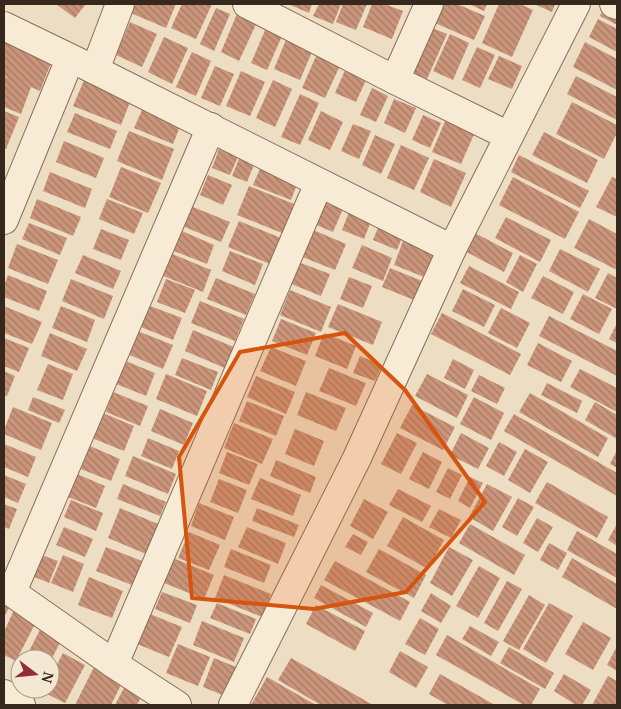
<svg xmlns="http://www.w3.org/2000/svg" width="621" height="709" viewBox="0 0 621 709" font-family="'PT Serif',serif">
<defs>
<pattern id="building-back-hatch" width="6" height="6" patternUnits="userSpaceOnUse" patternTransform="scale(1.25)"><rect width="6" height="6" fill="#ca957a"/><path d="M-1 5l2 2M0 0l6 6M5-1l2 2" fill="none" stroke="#a57a63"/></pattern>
</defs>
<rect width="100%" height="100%" fill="#edddc3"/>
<g fill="url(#building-back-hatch)">
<path d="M 56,4 L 86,4 L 75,18 Z"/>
<path d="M 129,4 L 176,4 L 166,28 L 126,11 Z"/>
<path d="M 182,4 L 212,4 L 196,39 L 171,28 Z"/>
<path d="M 288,4 L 312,4 L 309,13 Z"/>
<path d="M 319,4 L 341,4 L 333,24 L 313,16 Z"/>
<path d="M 343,4 L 367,4 L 356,30 L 336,22 Z"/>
<path d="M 372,4 L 384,4 L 403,11 L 392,39 L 363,27 Z"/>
<path d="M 444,4 L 457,4 L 485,16 L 474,40 L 435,23 Z"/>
<path d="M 469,4 L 487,4 L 484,11 Z"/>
<path d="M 499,4 L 520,4 L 533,10 L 512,57 L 482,43 Z"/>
<path d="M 534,4 L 555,4 L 552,12 Z"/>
<path d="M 606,4 L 617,7 L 617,25 L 600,16 Z"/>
<path d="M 216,8 L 230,14 L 214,51 L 200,44 Z"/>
<path d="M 237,14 L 257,22 L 239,61 L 221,52 Z"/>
<path d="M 598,19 L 617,29 L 617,52 L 589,37 Z"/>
<path d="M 130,22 L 157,34 L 142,67 L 116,55 Z"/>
<path d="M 427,26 L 447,34 L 427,79 L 408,70 Z"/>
<path d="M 266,28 L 282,36 L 267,70 L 251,63 Z"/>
<path d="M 4,32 L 55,53 L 40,91 L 31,87 L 21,114 L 4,107 L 4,77 L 9,78 L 4,76 Z"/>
<path d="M 450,34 L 469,43 L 453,80 L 433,71 Z"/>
<path d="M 288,35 L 314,47 L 300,80 L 274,69 Z"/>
<path d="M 164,37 L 188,48 L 172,84 L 148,72 Z"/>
<path d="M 585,42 L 617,59 L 617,90 L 573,67 Z"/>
<path d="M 320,47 L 344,57 L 325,98 L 302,88 Z"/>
<path d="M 477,47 L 495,55 L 480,88 L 462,80 Z"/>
<path d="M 192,52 L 211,61 L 196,96 L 176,87 Z"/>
<path d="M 499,56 L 522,66 L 512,89 L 488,79 Z"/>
<path d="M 215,66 L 234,74 L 220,106 L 201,98 Z"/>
<path d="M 346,68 L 367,78 L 356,102 L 335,93 Z"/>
<path d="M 241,71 L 265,82 L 250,116 L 226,106 Z"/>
<path d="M 576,76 L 617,97 L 617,120 L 567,94 Z"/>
<path d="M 85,78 L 132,97 L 121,125 L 73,106 Z"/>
<path d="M 273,80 L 292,89 L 275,127 L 256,118 Z"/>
<path d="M 372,88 L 388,96 L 376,122 L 360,115 Z"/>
<path d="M 300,94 L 319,103 L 300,145 L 281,137 Z"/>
<path d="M 394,99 L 416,108 L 405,133 L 384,123 Z"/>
<path d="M 146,101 L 184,117 L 173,144 L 134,128 Z"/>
<path d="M 572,102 L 617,125 L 617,133 L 604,159 L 556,134 Z"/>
<path d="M 4,111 L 19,117 L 6,149 L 4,148 Z"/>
<path d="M 321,111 L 343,122 L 330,150 L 308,140 Z"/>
<path d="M 75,113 L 117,131 L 110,149 L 67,132 Z"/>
<path d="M 423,115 L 441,123 L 430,148 L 412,140 Z"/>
<path d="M 446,119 L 475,132 L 461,164 L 432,152 Z"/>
<path d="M 353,124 L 371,131 L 359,159 L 341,151 Z"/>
<path d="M 129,131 L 174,149 L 162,180 L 117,161 Z"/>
<path d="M 544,132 L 598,160 L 587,183 L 532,155 Z"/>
<path d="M 375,135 L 395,144 L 381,174 L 362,165 Z"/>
<path d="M 64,141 L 104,158 L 96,178 L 56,162 Z"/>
<path d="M 401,145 L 429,158 L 414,190 L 387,178 Z"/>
<path d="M 219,149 L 238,157 L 230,175 L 212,168 Z"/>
<path d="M 241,154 L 256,160 L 247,182 L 232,176 Z"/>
<path d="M 519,155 L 589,191 L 580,208 L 511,172 Z"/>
<path d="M 434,159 L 466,173 L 451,207 L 420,192 Z"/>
<path d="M 262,164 L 299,179 L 291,200 L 253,185 Z"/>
<path d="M 121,167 L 161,183 L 148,213 L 109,197 Z"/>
<path d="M 50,172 L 92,189 L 85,208 L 43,191 Z"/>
<path d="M 208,175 L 232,185 L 223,205 L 200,195 Z"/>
<path d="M 513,177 L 579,212 L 565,239 L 499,205 Z"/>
<path d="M 612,177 L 617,179 L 617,217 L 596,207 Z"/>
<path d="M 249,186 L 294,204 L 282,233 L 237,215 Z"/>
<path d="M 37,199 L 81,217 L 73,236 L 30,218 Z"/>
<path d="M 107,199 L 143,213 L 134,234 L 99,219 Z"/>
<path d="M 323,202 L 343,209 L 333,232 L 314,224 Z"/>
<path d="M 188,205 L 230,222 L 221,242 L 180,225 Z"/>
<path d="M 351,207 L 373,216 L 364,239 L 342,230 Z"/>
<path d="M 506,217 L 551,240 L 540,262 L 495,238 Z"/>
<path d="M 589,219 L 617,234 L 617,270 L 574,248 Z"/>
<path d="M 381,220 L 405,230 L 397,250 L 373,240 Z"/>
<path d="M 239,221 L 281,238 L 270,264 L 228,247 Z"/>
<path d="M 29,223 L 67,238 L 60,255 L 22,239 Z"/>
<path d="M 101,229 L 129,240 L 121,260 L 93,249 Z"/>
<path d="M 311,229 L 346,244 L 335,270 L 300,256 Z"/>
<path d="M 182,231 L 214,245 L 207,264 L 174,251 Z"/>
<path d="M 473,232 L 513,253 L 504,272 L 463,250 Z"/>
<path d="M 403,241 L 434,253 L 424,277 L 394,265 Z"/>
<path d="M 17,244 L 58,260 L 48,284 L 8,268 Z"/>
<path d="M 362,245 L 392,258 L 383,281 L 352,268 Z"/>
<path d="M 560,249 L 600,269 L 588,292 L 549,271 Z"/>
<path d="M 230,251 L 263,264 L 255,285 L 222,271 Z"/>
<path d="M 170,253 L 211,270 L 203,292 L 161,275 Z"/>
<path d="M 83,255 L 121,271 L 113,289 L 75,273 Z"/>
<path d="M 520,255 L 537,264 L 523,292 L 506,282 Z"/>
<path d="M 298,262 L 330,274 L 321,296 L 289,283 Z"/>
<path d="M 469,266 L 519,292 L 511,309 L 460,283 Z"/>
<path d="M 390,268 L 422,281 L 414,300 L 382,287 Z"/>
<path d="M 608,273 L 617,278 L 617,309 L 595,298 Z"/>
<path d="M 8,275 L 47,291 L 39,311 L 4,297 L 4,286 Z"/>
<path d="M 543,276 L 574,292 L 563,314 L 531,298 Z"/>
<path d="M 349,277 L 372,286 L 363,308 L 340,299 Z"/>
<path d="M 216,278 L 255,294 L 246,315 L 207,299 Z"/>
<path d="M 71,279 L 113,296 L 104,319 L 62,301 Z"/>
<path d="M 166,279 L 195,290 L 185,313 L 157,302 Z"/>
<path d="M 463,289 L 495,305 L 484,327 L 452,311 Z"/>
<path d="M 290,290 L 331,307 L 321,332 L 280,315 Z"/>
<path d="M 583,294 L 612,309 L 599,334 L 570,319 Z"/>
<path d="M 200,301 L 244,319 L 235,341 L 191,323 Z"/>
<path d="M 338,304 L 382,322 L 373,345 L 328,327 Z"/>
<path d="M 4,306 L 42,322 L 32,344 L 4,333 Z"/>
<path d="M 61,306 L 95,320 L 87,342 L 52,328 Z"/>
<path d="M 150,306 L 182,318 L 173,340 L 141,327 Z"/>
<path d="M 501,308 L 530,323 L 517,348 L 488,333 Z"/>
<path d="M 442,313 L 521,354 L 510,375 L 431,334 Z"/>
<path d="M 549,316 L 617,351 L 617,376 L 539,336 Z"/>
<path d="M 281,319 L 316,333 L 307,355 L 272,341 Z"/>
<path d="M 617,323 L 617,343 L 609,339 Z"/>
<path d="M 135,330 L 173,345 L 163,369 L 125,353 Z"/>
<path d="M 193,330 L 236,348 L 227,369 L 185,351 Z"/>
<path d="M 50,333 L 87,349 L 77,371 L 41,356 Z"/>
<path d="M 324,333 L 356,346 L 347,369 L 315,356 Z"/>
<path d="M 4,338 L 29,348 L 19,372 L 4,366 Z"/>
<path d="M 538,343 L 572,361 L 561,382 L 527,365 Z"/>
<path d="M 271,347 L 306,361 L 296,386 L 260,371 Z"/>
<path d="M 360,356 L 382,365 L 375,381 L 353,373 Z"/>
<path d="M 118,358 L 155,373 L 146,396 L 109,381 Z"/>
<path d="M 182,358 L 218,372 L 211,390 L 175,375 Z"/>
<path d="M 453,359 L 474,370 L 465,389 L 444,378 Z"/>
<path d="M 48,364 L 73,374 L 63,400 L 37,390 Z"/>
<path d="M 329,368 L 366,383 L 356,406 L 319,391 Z"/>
<path d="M 580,369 L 617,388 L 617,412 L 570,387 Z"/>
<path d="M 4,371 L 15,376 L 7,396 L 4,395 Z"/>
<path d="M 166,374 L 207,391 L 197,416 L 156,399 Z"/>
<path d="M 427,374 L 468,395 L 457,418 L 415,396 Z"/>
<path d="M 479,375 L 505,388 L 497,404 L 471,391 Z"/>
<path d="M 256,376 L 295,392 L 286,414 L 247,397 Z"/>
<path d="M 547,383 L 582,401 L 577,413 L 541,395 Z"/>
<path d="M 113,392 L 148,406 L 140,426 L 106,412 Z"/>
<path d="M 306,392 L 346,408 L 336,431 L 297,415 Z"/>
<path d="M 530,393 L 608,438 L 598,457 L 519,412 Z"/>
<path d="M 33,397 L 65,410 L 59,423 L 28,410 Z"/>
<path d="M 474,397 L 504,413 L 491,440 L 460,424 Z"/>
<path d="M 247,401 L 284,416 L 276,436 L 239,421 Z"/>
<path d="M 595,402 L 617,415 L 617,439 L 585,420 Z"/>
<path d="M 412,405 L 455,427 L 443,450 L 400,428 Z"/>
<path d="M 13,407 L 52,423 L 41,450 L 4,434 L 4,430 Z"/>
<path d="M 160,409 L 193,423 L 184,445 L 151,431 Z"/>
<path d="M 98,411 L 134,426 L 124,451 L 87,436 Z"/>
<path d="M 514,414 L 617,473 L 617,496 L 504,431 Z"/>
<path d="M 234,423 L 273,439 L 262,464 L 224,448 Z"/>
<path d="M 295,429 L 324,441 L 314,466 L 285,454 Z"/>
<path d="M 397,433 L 417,443 L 401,474 L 381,464 Z"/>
<path d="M 461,433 L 489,448 L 478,469 L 450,455 Z"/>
<path d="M 148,438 L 179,451 L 172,469 L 141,456 Z"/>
<path d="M 499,442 L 517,452 L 504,476 L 486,466 Z"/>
<path d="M 4,444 L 36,457 L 28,477 L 4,467 Z"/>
<path d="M 90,446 L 120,459 L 111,481 L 81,469 Z"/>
<path d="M 525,449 L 548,462 L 530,493 L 508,480 Z"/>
<path d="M 617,450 L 617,468 L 610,464 Z"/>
<path d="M 227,452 L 258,464 L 249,485 L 219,473 Z"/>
<path d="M 423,452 L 442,462 L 429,489 L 409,479 Z"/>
<path d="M 133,456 L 176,474 L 168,494 L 125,476 Z"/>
<path d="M 276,460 L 316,477 L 310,493 L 270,476 Z"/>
<path d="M 448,468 L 462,475 L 450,499 L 436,492 Z"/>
<path d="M 77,474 L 105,486 L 96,508 L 68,497 Z"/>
<path d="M 4,475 L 26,484 L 18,503 L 4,497 Z"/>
<path d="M 470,477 L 483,483 L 470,508 L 458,501 Z"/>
<path d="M 260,478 L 301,495 L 293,516 L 251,499 Z"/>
<path d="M 219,479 L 247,490 L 238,513 L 210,502 Z"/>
<path d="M 547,482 L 608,517 L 597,538 L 535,503 Z"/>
<path d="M 123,484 L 166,502 L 160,516 L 117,499 Z"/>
<path d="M 487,484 L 512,497 L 493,531 L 469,517 Z"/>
<path d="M 398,489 L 431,506 L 422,522 L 389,505 Z"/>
<path d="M 518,498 L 534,507 L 517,536 L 502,527 Z"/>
<path d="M 364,499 L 388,512 L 373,539 L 350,526 Z"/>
<path d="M 71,500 L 103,513 L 96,531 L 64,517 Z"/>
<path d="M 199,503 L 234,517 L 225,540 L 191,526 Z"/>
<path d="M 4,504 L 17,509 L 9,529 L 4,527 Z"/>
<path d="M 120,508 L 158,524 L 146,554 L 108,538 Z"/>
<path d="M 257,508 L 299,525 L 294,537 L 252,521 Z"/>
<path d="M 439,509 L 461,520 L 451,538 L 429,527 Z"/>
<path d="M 403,517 L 444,540 L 428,569 L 387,546 Z"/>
<path d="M 537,518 L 553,527 L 538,552 L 523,543 Z"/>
<path d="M 470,524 L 525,555 L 514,575 L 459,543 Z"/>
<path d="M 617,524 L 617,546 L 608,540 Z"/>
<path d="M 64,527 L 93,539 L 85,557 L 56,545 Z"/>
<path d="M 247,527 L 286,543 L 278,564 L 238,547 Z"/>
<path d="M 577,531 L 617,554 L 617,578 L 567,550 Z"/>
<path d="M 189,532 L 220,545 L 209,570 L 178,558 Z"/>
<path d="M 353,534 L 368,542 L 361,555 L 345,547 Z"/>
<path d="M 549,543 L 567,553 L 558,570 L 540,560 Z"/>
<path d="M 106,547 L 142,561 L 132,585 L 96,571 Z"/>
<path d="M 449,547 L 473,560 L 452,596 L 430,583 Z"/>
<path d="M 231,549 L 271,565 L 264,583 L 224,567 Z"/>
<path d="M 379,549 L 426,575 L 414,598 L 366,572 Z"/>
<path d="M 39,554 L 58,561 L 49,583 L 30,575 Z"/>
<path d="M 63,555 L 84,564 L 73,592 L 51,583 Z"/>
<path d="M 173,558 L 214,575 L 204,599 L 164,583 Z"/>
<path d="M 572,558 L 617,584 L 617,609 L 562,577 Z"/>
<path d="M 335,561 L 410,602 L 400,621 L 324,580 Z"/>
<path d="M 479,566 L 500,578 L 478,618 L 456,606 Z"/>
<path d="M 224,575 L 271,594 L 262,617 L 215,598 Z"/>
<path d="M 89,577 L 123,591 L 112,618 L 78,605 Z"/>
<path d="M 507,581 L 522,589 L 498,631 L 484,623 Z"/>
<path d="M 321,585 L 373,613 L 366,627 L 314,598 Z"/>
<path d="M 162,592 L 197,605 L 190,623 L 155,609 Z"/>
<path d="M 431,593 L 451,606 L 441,623 L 421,611 Z"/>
<path d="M 529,595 L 545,605 L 519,650 L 503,641 Z"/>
<path d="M 4,600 L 11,604 L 4,617 Z"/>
<path d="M 217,603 L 256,619 L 250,634 L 210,618 Z"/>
<path d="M 549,603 L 573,616 L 546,663 L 523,649 Z"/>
<path d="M 316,605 L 365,631 L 355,651 L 306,624 Z"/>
<path d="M 14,610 L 36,622 L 16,661 L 4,655 L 4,632 Z"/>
<path d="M 150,614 L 182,627 L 169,657 L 137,644 Z"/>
<path d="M 420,618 L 439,629 L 425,655 L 405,644 Z"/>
<path d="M 202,621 L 244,638 L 234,662 L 193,645 Z"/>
<path d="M 583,622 L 611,638 L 593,670 L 565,654 Z"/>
<path d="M 43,624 L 64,635 L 50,662 L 50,659 L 25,659 Z"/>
<path d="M 470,626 L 499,642 L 491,656 L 462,639 Z"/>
<path d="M 447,635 L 540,689 L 531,705 L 524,705 L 436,655 Z"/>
<path d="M 178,644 L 210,657 L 198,686 L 166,673 Z"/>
<path d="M 617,646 L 617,671 L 607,665 Z"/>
<path d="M 509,647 L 554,673 L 545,689 L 500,663 Z"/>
<path d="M 400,651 L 428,667 L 416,688 L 389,672 Z"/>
<path d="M 63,653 L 85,665 L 65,703 L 43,692 L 44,689 L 50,689 L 50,678 Z"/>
<path d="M 214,658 L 236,667 L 225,696 L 203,687 Z"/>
<path d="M 291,658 L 373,705 L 321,705 L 278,680 Z"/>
<path d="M 96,663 L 125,677 L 111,705 L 75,705 Z"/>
<path d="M 20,669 L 20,680 L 15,678 Z"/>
<path d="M 440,674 L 495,705 L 448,705 L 429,694 Z"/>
<path d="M 564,674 L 591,690 L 582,705 L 576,705 L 554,691 Z"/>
<path d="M 608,676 L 617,681 L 617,705 L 592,705 Z"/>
<path d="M 267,677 L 316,705 L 251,705 Z"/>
<path d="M 126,684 L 143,693 L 137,705 L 115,705 Z"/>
</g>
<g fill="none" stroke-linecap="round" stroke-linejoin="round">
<defs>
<g id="minor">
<path d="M 247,4 L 395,80 L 509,136"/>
<path d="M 614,4 L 617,5"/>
<path d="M 4,26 L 95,70 L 452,249"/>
<path d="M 95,70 L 120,4"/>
<path d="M 395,80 L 429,4"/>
<path d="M 4,220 L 70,59"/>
<path d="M 4,587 L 114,664 L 177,705"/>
<path d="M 12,592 L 211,127"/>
<path d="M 114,664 L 319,183"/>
<path d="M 4,694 L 21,705"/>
<path d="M 233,705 L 357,458 L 452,249 L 576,4"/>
</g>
</defs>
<use href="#minor" stroke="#876e5a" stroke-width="30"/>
<use href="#minor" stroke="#f8ebd6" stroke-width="28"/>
</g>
<path fill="#d6540e" fill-opacity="0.2" stroke="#d6540e" stroke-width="4" stroke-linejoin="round" d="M 345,333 L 405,390 L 485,502 L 406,592 L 314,609 L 192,598 L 179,457 L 240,352 Z"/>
<rect width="621" height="709" fill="none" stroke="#37281e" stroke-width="10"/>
<g transform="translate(35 674) rotate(106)"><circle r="24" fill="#f4e8d2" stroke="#a89b8a"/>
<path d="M0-4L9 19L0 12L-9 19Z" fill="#942c35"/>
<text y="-8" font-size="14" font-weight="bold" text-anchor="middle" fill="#37281e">N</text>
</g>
</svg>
